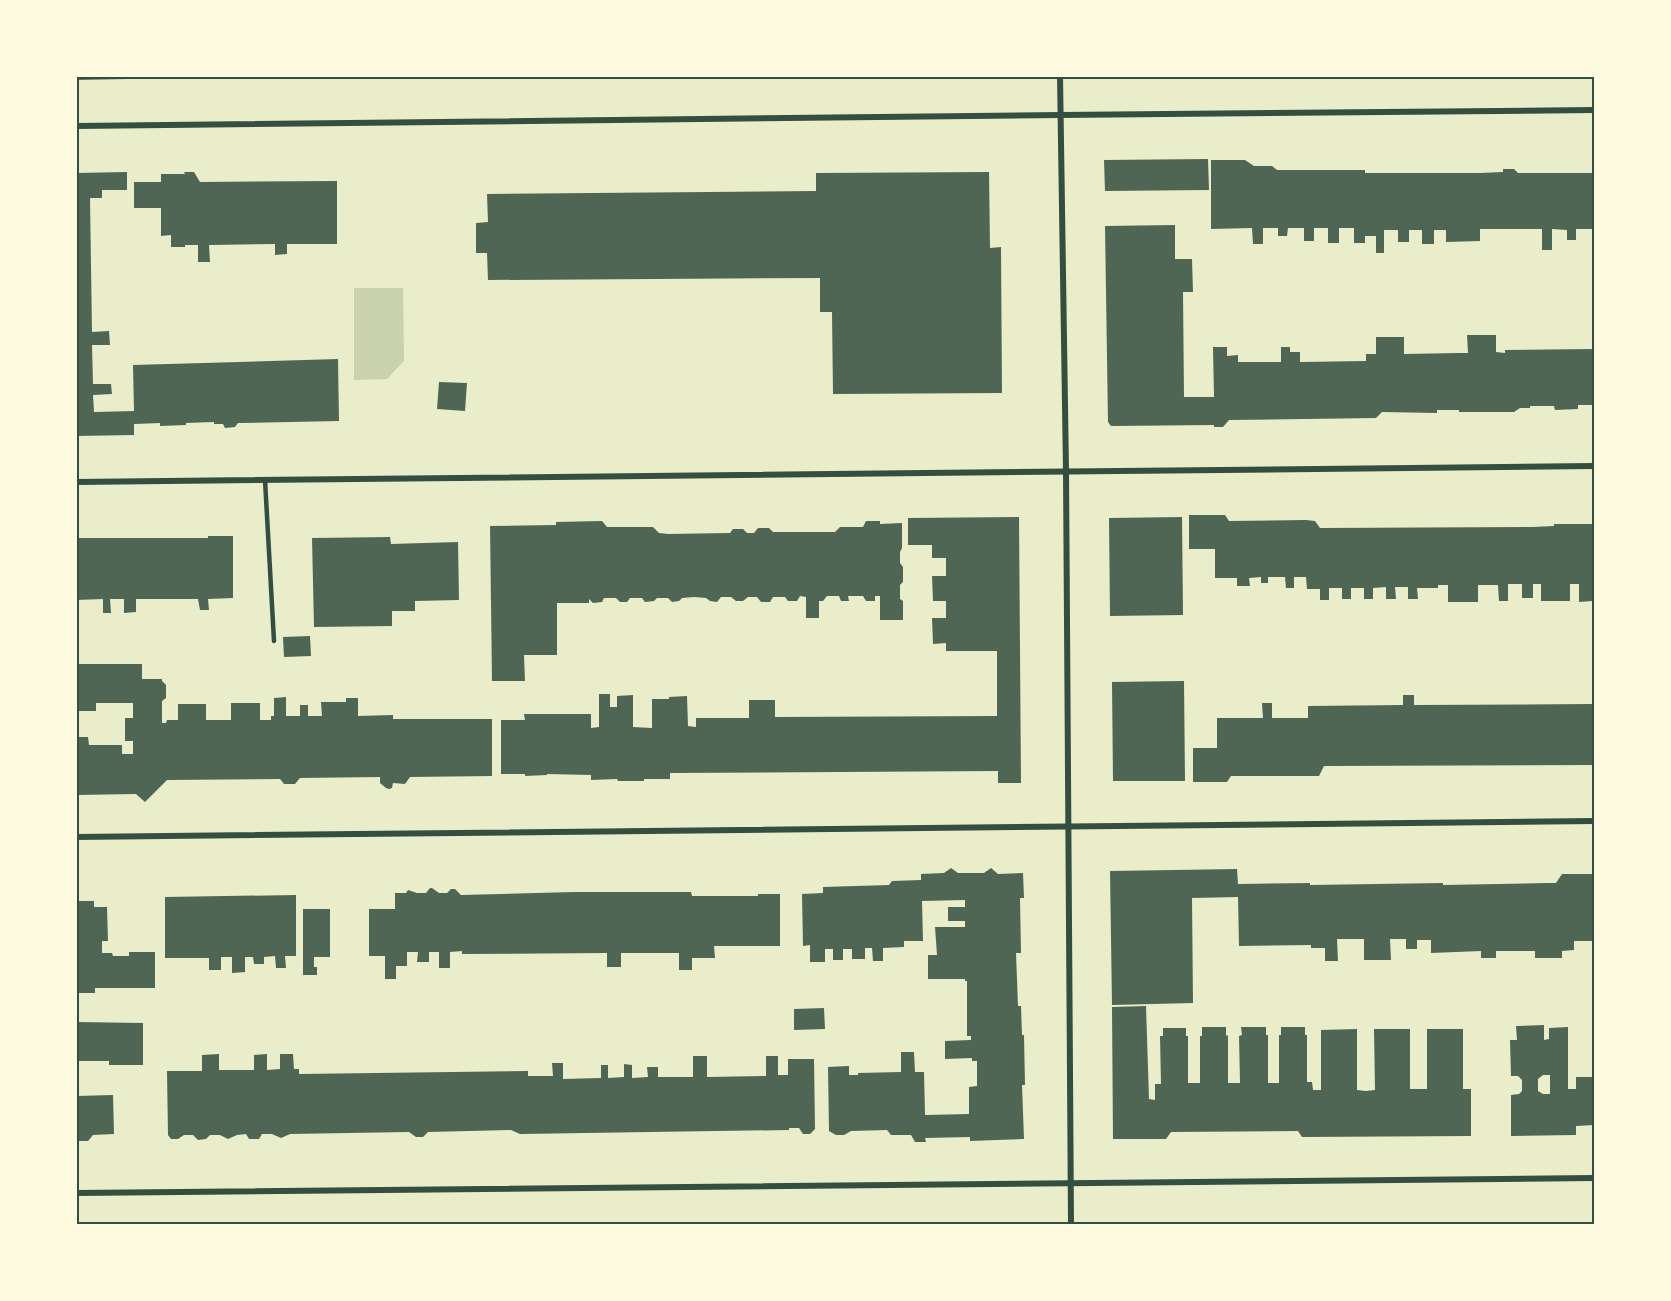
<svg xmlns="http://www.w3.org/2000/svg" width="1671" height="1301" viewBox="0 0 1671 1301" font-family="Literata,serif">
<rect width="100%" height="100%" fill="#e9edc9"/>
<path fill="#cad2ad" d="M 354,288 L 403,288 L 404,361 L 387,379 L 354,380 Z"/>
<g fill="#4f6655" fill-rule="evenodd">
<path d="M 76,76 L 127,76 L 127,79 L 76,80 Z"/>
<path d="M 1208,159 L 1209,190 L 1105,191 L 1104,160 Z"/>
<path d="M 1211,160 L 1245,160 L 1254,166 L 1272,166 L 1277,170 L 1365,170 L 1365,173 L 1480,173 L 1503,172 L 1503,169 L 1514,169 L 1518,173 L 1594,173 L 1594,229 L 1576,229 L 1576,240 L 1567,240 L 1567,230 L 1552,229 L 1552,250 L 1542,250 L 1542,229 L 1480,229 L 1480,241 L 1446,242 L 1446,230 L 1434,230 L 1434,244 L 1422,244 L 1422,230 L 1409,230 L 1409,242 L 1398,242 L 1398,230 L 1384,230 L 1384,253 L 1376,253 L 1376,236 L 1365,236 L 1365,243 L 1354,243 L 1354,228 L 1339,228 L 1339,243 L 1328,243 L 1328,228 L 1314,228 L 1314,241 L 1304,241 L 1304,228 L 1288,228 L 1287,236 L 1278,236 L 1278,228 L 1263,228 L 1263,244 L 1253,244 L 1252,228 L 1211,229 Z"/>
<path d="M 127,172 L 127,190 L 102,190 L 102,198 L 90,198 L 92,332 L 109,331 L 110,345 L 92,345 L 93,384 L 111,384 L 112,394 L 93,395 L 94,412 L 134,411 L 133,365 L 338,359 L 339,421 L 238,423 L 235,427 L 225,428 L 223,424 L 214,424 L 214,422 L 186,423 L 186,425 L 160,426 L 160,423 L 134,424 L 134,435 L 76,436 L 76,173 Z"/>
<path d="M 184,172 L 194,172 L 200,182 L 337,181 L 337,244 L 287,244 L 287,254 L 275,255 L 275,244 L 209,245 L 210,262 L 198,262 L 198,245 L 185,245 L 185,247 L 171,247 L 171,235 L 161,236 L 161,208 L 134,208 L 134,182 L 161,182 L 161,174 L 185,174 Z"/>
<path d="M 989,172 L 990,248 L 1001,247 L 1002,393 L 833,394 L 832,312 L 820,312 L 820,278 L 488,280 L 487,253 L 476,253 L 476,223 L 488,222 L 487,194 L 816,191 L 816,173 Z"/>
<path d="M 1175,225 L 1175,259 L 1192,259 L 1193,292 L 1183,292 L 1184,397 L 1214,397 L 1213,347 L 1227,347 L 1227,356 L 1238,355 L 1238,362 L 1281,362 L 1281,347 L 1290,347 L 1290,352 L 1300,352 L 1300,362 L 1366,361 L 1366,354 L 1376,354 L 1376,337 L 1404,337 L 1404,354 L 1459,353 L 1468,353 L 1467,335 L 1496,335 L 1496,352 L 1505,353 L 1505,350 L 1594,349 L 1594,405 L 1578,405 L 1578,409 L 1555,410 L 1554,406 L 1530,406 L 1530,408 L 1520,408 L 1514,412 L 1459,412 L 1459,410 L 1437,410 L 1437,413 L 1382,412 L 1376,418 L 1229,420 L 1223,427 L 1214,427 L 1214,425 L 1111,426 L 1108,422 L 1105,226 Z"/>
<path d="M 439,382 L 467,383 L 465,411 L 437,409 Z"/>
<path d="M 1189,515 L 1225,515 L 1229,521 L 1306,520 L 1315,521 L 1320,528 L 1532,527 L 1554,526 L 1554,524 L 1594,524 L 1594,582 L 1592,582 L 1592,601 L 1579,602 L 1579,584 L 1570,584 L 1570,601 L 1541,601 L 1541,584 L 1533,584 L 1533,598 L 1522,598 L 1522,584 L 1508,584 L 1508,601 L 1499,601 L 1498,585 L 1478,585 L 1478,602 L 1448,602 L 1448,585 L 1438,585 L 1438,588 L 1417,588 L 1418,599 L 1408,599 L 1408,587 L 1395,587 L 1396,599 L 1386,599 L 1386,587 L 1373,588 L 1373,599 L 1364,599 L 1364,588 L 1351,588 L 1351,599 L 1342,599 L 1342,588 L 1329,588 L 1329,600 L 1320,600 L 1320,589 L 1307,589 L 1306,577 L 1294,577 L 1294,588 L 1286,588 L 1285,577 L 1268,577 L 1268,583 L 1261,583 L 1261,577 L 1249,578 L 1250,586 L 1237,586 L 1237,578 L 1215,578 L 1215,549 L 1189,549 Z"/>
<path d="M 1019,517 L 1021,783 L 998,783 L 998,771 L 670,773 L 670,779 L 644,779 L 644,781 L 618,781 L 617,779 L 591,780 L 591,775 L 547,774 L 547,775 L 525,776 L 525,774 L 501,774 L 501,720 L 525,720 L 524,714 L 591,714 L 591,728 L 599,727 L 599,694 L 610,694 L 610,707 L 617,707 L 617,696 L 633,695 L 633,727 L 652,728 L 652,699 L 669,699 L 669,697 L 687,696 L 688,726 L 696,727 L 696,718 L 749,718 L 749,700 L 775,700 L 775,717 L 997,716 L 997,651 L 946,651 L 946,643 L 933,644 L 932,618 L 946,618 L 946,601 L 933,601 L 932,576 L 946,576 L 946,558 L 932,558 L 932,545 L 908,545 L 908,518 Z"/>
<path d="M 1182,517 L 1183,615 L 1110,616 L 1109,518 Z"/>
<path d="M 602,521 L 607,527 L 653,527 L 659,533 L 668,534 L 730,533 L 733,529 L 743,529 L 747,533 L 754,533 L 758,528 L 769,528 L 773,532 L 835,532 L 840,527 L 863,527 L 866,521 L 880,521 L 880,524 L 902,523 L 902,548 L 900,552 L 900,563 L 903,567 L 903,582 L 900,585 L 900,599 L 903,601 L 903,620 L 880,620 L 880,596 L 875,596 L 875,601 L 866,601 L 863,596 L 848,596 L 849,601 L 841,601 L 839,596 L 827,596 L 823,601 L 819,601 L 819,618 L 806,618 L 806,597 L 800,596 L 797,601 L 788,601 L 785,597 L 773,597 L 770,602 L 761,602 L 757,597 L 748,597 L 743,601 L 736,601 L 731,597 L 721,597 L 717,602 L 710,601 L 706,598 L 694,597 L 682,598 L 679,601 L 672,602 L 668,598 L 657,598 L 654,601 L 645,602 L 642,598 L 630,598 L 627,602 L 620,602 L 616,598 L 604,598 L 602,602 L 593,603 L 589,599 L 589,603 L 557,603 L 557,655 L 524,655 L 525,681 L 492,681 L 490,526 L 556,525 L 556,522 Z"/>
<path d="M 208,536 L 233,536 L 233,598 L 208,599 L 209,610 L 200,610 L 198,599 L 136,599 L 136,612 L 124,613 L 124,599 L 110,599 L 111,613 L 103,613 L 103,599 L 76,600 L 76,538 L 208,538 Z"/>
<path d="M 390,537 L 391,544 L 458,542 L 459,600 L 415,601 L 415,611 L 392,611 L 392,626 L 314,627 L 312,538 Z"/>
<path d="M 310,636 L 311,656 L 284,657 L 283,637 Z"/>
<path d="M 76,664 L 142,664 L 142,679 L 162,679 L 162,681 L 166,685 L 166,698 L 162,701 L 162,723 L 166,723 L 167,720 L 178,720 L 178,704 L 206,704 L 206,720 L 231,720 L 231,703 L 260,703 L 260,720 L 271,720 L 271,716 L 274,716 L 274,698 L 286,697 L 286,716 L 300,716 L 300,705 L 308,705 L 308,716 L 322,716 L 321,702 L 346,702 L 346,698 L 358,698 L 358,716 L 393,715 L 393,719 L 492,719 L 492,776 L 410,777 L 405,784 L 393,783 L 392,788 L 389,789 L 386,788 L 380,783 L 380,777 L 300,778 L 295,784 L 284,784 L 280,779 L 167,780 L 145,802 L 136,794 L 76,795 L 76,737 L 88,737 L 89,745 L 122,745 L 122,754 L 133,754 L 133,741 L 125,741 L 125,718 L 133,718 L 133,703 L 96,703 L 96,711 L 76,711 Z"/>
<path d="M 1184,681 L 1185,781 L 1113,781 L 1112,682 Z"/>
<path d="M 1403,695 L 1414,695 L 1414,705 L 1594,704 L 1594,765 L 1324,766 L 1319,776 L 1231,776 L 1227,782 L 1193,782 L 1193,748 L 1217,748 L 1217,718 L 1263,718 L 1262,703 L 1272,703 L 1272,718 L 1308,718 L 1308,706 L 1403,705 Z"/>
<path d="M 951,868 L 958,873 L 984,873 L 991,868 L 998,874 L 1023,873 L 1024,898 L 1020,898 L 1021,953 L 1016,953 L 1018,1006 L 1021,1006 L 1022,1035 L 1024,1035 L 1025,1085 L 1022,1085 L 1024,1139 L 970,1141 L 970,1137 L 925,1138 L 926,1142 L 915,1142 L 911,1135 L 891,1135 L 887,1130 L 851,1131 L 844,1135 L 836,1135 L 829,1131 L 828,1067 L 849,1066 L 849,1075 L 858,1075 L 858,1073 L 901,1072 L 901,1052 L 914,1052 L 915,1072 L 924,1072 L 925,1115 L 969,1114 L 969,1087 L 977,1086 L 977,1061 L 972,1061 L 972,1058 L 945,1059 L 945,1041 L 971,1040 L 971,1036 L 967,1036 L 967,981 L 965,981 L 965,979 L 928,979 L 928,955 L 937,955 L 935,927 L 965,927 L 965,921 L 948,921 L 948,907 L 965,907 L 965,900 L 922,901 L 923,941 L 904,941 L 904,947 L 883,948 L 883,961 L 873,961 L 872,948 L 865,948 L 865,959 L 852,959 L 852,949 L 843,949 L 843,960 L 833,960 L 833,949 L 825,949 L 825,962 L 810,962 L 810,945 L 803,946 L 802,894 L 823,893 L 823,887 L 889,885 L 892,881 L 921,880 L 921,874 L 944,873 Z"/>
<path d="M 1237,869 L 1238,884 L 1310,883 L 1310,885 L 1443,883 L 1443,885 L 1548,883 L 1556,883 L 1562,874 L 1594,874 L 1594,941 L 1574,941 L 1574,950 L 1562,951 L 1562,958 L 1535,958 L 1535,951 L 1496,951 L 1496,958 L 1481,958 L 1481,951 L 1431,953 L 1431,940 L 1417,940 L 1417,949 L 1406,949 L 1406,939 L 1390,939 L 1391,960 L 1364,960 L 1364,939 L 1337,939 L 1338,961 L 1325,961 L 1325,948 L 1311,948 L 1311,945 L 1239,946 L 1238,897 L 1192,898 L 1193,1003 L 1112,1005 L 1110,871 Z"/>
<path d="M 430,888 L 432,888 L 439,893 L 447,893 L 451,889 L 455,889 L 461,895 L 574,892 L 691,892 L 692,896 L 758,896 L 758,894 L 780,894 L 780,946 L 714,946 L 715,958 L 692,958 L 692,970 L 679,970 L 679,953 L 621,953 L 621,967 L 607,967 L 607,953 L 462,954 L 462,951 L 450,952 L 450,968 L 439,968 L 439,952 L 429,952 L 429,962 L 417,962 L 418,952 L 407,952 L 407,966 L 396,966 L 396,979 L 385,979 L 385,956 L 369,956 L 369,909 L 395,909 L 395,893 L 406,893 L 408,890 L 417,893 L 426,893 Z"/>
<path d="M 296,895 L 296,956 L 285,956 L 286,968 L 276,968 L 275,956 L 264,957 L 264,964 L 254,964 L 253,957 L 245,957 L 245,972 L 232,973 L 232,957 L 221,957 L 221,970 L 209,970 L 209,958 L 165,958 L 165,897 Z"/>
<path d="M 76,901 L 94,901 L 94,907 L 107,907 L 108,941 L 102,941 L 102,953 L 112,953 L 113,956 L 129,956 L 129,952 L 155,952 L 155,988 L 95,988 L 95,993 L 76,993 Z"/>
<path d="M 303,909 L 330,909 L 330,957 L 314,957 L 314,967 L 317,967 L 317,975 L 303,975 Z"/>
<path d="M 1146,1006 L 1149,1099 L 1155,1100 L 1155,1084 L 1161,1084 L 1160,1036 L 1163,1036 L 1163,1028 L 1186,1028 L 1186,1036 L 1188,1036 L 1188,1083 L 1200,1083 L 1200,1036 L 1202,1036 L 1202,1027 L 1226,1027 L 1226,1036 L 1228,1035 L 1228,1083 L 1240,1083 L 1239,1036 L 1242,1035 L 1241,1027 L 1266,1027 L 1266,1035 L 1268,1035 L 1268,1083 L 1279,1083 L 1279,1035 L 1281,1035 L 1281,1027 L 1305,1027 L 1305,1035 L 1307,1035 L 1307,1082 L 1312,1082 L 1313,1090 L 1321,1090 L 1321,1030 L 1357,1029 L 1357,1090 L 1366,1091 L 1375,1090 L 1374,1029 L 1410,1029 L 1410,1089 L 1427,1089 L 1427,1029 L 1463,1029 L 1463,1089 L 1471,1089 L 1471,1136 L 1302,1137 L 1298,1131 L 1171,1132 L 1166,1139 L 1113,1139 L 1112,1007 Z"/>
<path d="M 824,1008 L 825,1029 L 794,1030 L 794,1009 Z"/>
<path d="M 76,1022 L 143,1023 L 143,1065 L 109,1065 L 109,1061 L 76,1061 Z"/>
<path d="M 1544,1025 L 1544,1040 L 1549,1039 L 1549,1028 L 1568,1027 L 1568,1089 L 1576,1089 L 1576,1077 L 1594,1077 L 1594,1125 L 1576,1126 L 1576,1135 L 1511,1136 L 1511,1095 L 1519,1094 L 1522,1091 L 1522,1080 L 1518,1076 L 1511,1076 L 1510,1040 L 1517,1040 L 1516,1026 ZM 1543,1075 L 1550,1075 L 1550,1094 L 1543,1094 L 1538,1091 L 1538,1079 Z"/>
<path d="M 219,1054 L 219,1070 L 254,1070 L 254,1055 L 267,1054 L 267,1070 L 280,1069 L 280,1054 L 293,1054 L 294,1069 L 299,1069 L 299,1074 L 528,1071 L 528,1076 L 553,1076 L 552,1063 L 563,1063 L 563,1079 L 601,1078 L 601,1065 L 608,1065 L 608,1078 L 624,1077 L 624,1064 L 632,1065 L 632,1078 L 648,1077 L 647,1067 L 658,1067 L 658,1077 L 693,1077 L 693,1056 L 707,1056 L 707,1077 L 766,1076 L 766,1056 L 778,1056 L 778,1075 L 788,1075 L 788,1059 L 814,1059 L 815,1129 L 810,1134 L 803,1134 L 799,1128 L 789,1128 L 789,1130 L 520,1134 L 511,1130 L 428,1132 L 423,1137 L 416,1137 L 409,1132 L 290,1134 L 281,1138 L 272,1134 L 262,1134 L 259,1139 L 249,1139 L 246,1134 L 237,1135 L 228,1139 L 220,1135 L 210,1135 L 206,1139 L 198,1140 L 193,1135 L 184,1135 L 178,1139 L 171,1139 L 168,1135 L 167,1071 L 202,1071 L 202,1055 Z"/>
<path d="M 113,1095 L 114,1134 L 93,1135 L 88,1141 L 76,1141 L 76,1096 Z"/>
</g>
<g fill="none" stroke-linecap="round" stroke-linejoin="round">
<path stroke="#344e41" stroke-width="4.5" d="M 265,480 L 274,641"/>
<g stroke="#344e41" stroke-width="6">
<path d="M 1060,76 L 1066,471 L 1071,1224"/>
<path d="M 76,126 L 1060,115 L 1594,110"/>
<path d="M 76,482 L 1594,466"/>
<path d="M 76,837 L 1594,821"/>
<path d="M 76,1193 L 1594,1178"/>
</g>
</g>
<rect width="1671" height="1301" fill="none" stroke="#fefae0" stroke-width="156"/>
<rect x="78" y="78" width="1515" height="1145" fill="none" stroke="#344e41" stroke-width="2"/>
</svg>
